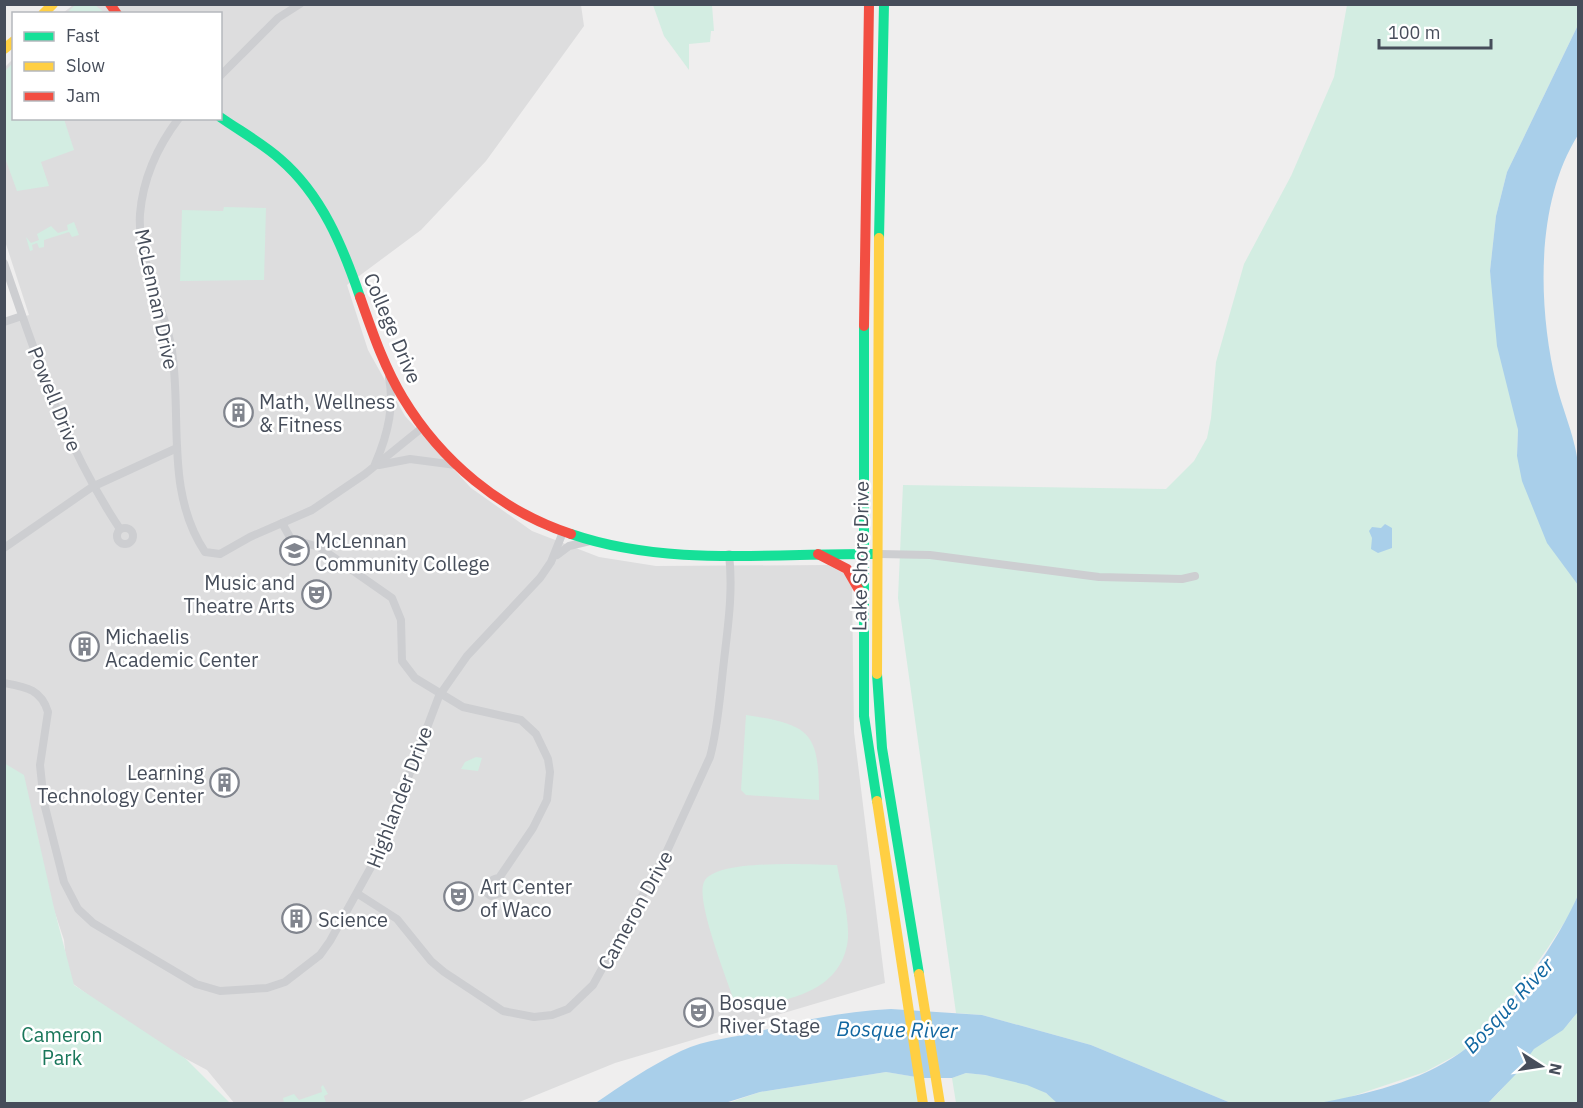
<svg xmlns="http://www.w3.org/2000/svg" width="1583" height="1108" viewBox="0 0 1583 1108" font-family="'IBM Plex Sans',sans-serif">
<rect width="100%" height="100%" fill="#efeeee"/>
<path fill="#ddddde" d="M 73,5 L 581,5 L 584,26 L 486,161 L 421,230 L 347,285 L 368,350 L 405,416 L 471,488 L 532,531 L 599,557 L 656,566 L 828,565 L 845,574 L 852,588 L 854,732 L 885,983 L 615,1063 L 517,1103 L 235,1104 L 207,1070 L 145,1037 L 68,980 L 64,940 L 5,763 L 4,323 L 29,315 L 5,241 L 5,67 L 13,59 L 14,118 L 220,118 L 220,14 L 63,13 Z"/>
<g fill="#d3ede2">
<path d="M 75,5 L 95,5 L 105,13 L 67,13 Z"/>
<path d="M 653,5 L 712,5 L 714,31 L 711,31 L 710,42 L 689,44 L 689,70 L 664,36 Z"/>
<path d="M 1347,5 L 1578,5 L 1578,25 L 1507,172 L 1496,216 L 1490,271 L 1518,430 L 1517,456 L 1578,585 L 1578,895 L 1570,914 L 1547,949 L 1507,1004 L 1477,1039 L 1460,1053 L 1425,1072 L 1344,1099 L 1318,1104 L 1231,1103 L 1091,1045 L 982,1015 L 956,1013 L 898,598 L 903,485 L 1166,489 L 1194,461 L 1207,438 L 1211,418 L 1216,362 L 1244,264 L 1291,176 L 1334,77 Z"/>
<path d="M 13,63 L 14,118 L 64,119 L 74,150 L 41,162 L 49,186 L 17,191 L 5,158 L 5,71 Z"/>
<path d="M 224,207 L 266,208 L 264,280 L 180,281 L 182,210 L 223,211 Z"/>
<path d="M 74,222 L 79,235 L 72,237 L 69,232 L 44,240 L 44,247 L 39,248 L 37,243 L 32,245 L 33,250 L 30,251 L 26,237 L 31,243 L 39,240 L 37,234 L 51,226 L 58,233 L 68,230 L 67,225 Z"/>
<path d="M 746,715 C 812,725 819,733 819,800 L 746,795 L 741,790 Z"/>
<path d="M 476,757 L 482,758 L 478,771 L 461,769 L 465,762 Z"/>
<path d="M 4,763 L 24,775 L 54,908 L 74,985 L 186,1059 L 230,1103 L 5,1103 Z"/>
<path d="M 837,865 C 841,888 849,914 848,938 C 843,994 781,1004 736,1006 C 729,984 695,901 704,882 C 715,858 811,865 837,865 Z"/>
<path d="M 1578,1010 L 1578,1103 L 1486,1104 C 1506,1089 1516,1067 1533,1050 C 1548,1035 1568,1031 1578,1010 Z"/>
<path d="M 886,1072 L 922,1078 L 920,1103 L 725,1104 L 760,1092 Z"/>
<path d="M 966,1073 C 994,1076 1039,1080 1057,1103 L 956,1103 L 952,1078 Z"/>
<path d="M 323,1085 L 328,1094 L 324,1096 L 326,1103 L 284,1103 L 283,1098 L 294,1094 L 299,1100 L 322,1092 L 321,1087 Z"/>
</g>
<g fill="#a9cfea">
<path d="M 1578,25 L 1578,135 C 1535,203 1538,307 1556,383 C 1562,408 1577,442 1578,466 C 1581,505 1579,546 1578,585 L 1547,543 L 1522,481 L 1517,456 L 1518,430 L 1497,346 L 1490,271 L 1496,216 L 1507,172 Z"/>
<path d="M 1385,524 L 1392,528 L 1392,548 L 1378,553 L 1371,549 L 1372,538 L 1369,531 L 1372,527 L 1381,528 Z"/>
<path d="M 1578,895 L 1577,1013 L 1563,1030 L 1534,1049 L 1517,1073 L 1490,1101 L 1486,1104 L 1318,1103 C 1365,1095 1421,1081 1460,1053 C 1502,1023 1558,942 1578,895 Z"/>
<path d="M 891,1009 L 982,1015 L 1091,1045 L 1231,1103 L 1057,1103 L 1046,1093 L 1027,1085 L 985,1075 L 966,1073 L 952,1078 L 922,1078 L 886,1072 L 760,1092 L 725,1103 L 594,1104 C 622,1085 650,1066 681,1051 C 706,1039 734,1038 760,1031 C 804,1020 847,1011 891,1009 Z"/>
</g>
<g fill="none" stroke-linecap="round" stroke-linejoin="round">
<g stroke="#cdced1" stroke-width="8">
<path d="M 220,76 L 278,18 L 300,4"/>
<path d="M 179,118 C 157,147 143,178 140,214 C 137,260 165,306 172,351 C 182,418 165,492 205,552 L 220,554 L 250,537 L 312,510 L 365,474 L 423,427"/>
<path d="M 4,263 C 37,358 64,445 120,529"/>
<path d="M 4,322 L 22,316"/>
<path d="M 375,464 C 387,437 395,408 389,378"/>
<path d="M 379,465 L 410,459 L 456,465"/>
<path d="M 282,523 L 291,539 L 319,547 L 392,598 L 401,620 L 402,661 L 415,678 L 463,707 L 521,720 L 536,734 L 548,759 L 550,772 L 547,800 L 533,828 L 499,878 C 491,879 485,884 487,893 L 491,896 L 501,893 L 503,885 L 499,878"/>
<circle cx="125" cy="536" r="8"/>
<path d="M 4,548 L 92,487 L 177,448"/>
<path d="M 879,554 L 930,555 L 1099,577 L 1182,579 L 1195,576"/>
<path d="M 557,555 L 569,546 L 590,541"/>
<path d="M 4,683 C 26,687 41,689 48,712 L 40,765 L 44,803 L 64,882 L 78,909 L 93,923 L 196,984 L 220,991 L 267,988 L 285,982 L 320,955 L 330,941 L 381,849 L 439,696 L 467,656 L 540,578 L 551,562 L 563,532"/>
<path d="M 358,894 L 397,919 L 431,961 L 444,972 L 503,1011 L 534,1017 L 552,1015 L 568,1009 L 593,985 L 667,851 L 710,757 C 717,731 719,706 722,679 C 726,637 734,597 729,554"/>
</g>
<g stroke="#16e098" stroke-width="10">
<path d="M 220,117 C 240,131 262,143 280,159 C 322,195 343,247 360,297"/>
<path d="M 879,238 L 884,4"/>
<path d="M 864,326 L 864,716 L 877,801"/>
<path d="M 571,534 C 667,567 773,553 873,554"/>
<path d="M 877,674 L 882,748 L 919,974"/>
</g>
<g stroke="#ffcf43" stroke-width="10">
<path d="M 43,14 L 53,4"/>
<path d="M 4,49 L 14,41"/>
<path d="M 877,674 L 879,238"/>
<path d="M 877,801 L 923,1104"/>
<path d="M 919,974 L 940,1104"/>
</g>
<g stroke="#f24e42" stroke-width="10">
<path d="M 110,4 L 117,14"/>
<path d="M 360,297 C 372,331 384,367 403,398 C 441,461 501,511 571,534"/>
<path d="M 864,326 L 869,4"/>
<path d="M 818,554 L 847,569 L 863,597"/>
</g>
</g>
<defs>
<symbol id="building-ring" viewBox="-11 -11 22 22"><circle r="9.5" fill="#fff" stroke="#81858e" stroke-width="1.5"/><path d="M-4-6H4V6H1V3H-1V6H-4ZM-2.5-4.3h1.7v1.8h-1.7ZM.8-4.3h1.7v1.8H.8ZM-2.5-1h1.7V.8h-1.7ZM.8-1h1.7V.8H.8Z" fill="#81858e"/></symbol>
<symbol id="university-ring" viewBox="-11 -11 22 22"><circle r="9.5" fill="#fff" stroke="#81858e" stroke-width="1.5"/><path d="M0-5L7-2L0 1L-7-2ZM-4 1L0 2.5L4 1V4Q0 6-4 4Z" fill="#81858e"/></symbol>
<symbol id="theatre-ring" viewBox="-11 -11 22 22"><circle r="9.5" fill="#fff" stroke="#81858e" stroke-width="1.5"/><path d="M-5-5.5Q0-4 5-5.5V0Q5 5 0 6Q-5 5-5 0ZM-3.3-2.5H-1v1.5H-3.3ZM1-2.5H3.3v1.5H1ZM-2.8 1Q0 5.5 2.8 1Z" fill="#81858e"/></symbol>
</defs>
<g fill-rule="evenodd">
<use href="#building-ring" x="222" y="396" width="33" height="33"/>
<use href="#university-ring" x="278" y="534" width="33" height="33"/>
<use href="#theatre-ring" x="300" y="578" width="33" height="33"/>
<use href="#building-ring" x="68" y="630" width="33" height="33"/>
<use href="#building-ring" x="208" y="766" width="33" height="33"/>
<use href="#theatre-ring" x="442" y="880" width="33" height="33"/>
<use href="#building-ring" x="280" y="902" width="33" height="33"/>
<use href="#theatre-ring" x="682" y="996" width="33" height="33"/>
</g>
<g text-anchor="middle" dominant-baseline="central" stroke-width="5" stroke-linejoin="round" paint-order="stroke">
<g font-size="20" fill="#464d5a" stroke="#fff">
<text transform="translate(157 299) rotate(78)">McLennan Drive</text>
<text transform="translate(393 328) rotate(67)">College Drive</text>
<text transform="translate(55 399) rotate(68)">Powell Drive</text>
<text transform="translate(860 556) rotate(-89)">Lake Shore Drive</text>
<text transform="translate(399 797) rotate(-69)">Highlander Drive</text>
<text transform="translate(635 910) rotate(-61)">Cameron Drive</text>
</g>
<g font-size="20" fill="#464d5a" stroke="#fff" text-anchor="start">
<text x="259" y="401">Math, Wellness<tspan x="259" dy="23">&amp; Fitness</tspan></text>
<text x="315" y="540">McLennan<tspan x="315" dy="23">Community College</tspan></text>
<text x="295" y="582" text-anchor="end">Music and<tspan x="295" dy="23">Theatre Arts</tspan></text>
<text x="105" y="636">Michaelis<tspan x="105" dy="23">Academic Center</tspan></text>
<text x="204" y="772" text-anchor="end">Learning<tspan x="204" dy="23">Technology Center</tspan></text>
<text x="480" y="886">Art Center<tspan x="480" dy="23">of Waco</tspan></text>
<text x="318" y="919">Science</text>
<text x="719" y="1002">Bosque<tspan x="719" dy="23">River Stage</tspan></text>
</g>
<g font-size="20" fill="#1a775b" stroke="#fff">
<text x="62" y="1034">Cameron<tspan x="62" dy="23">Park</tspan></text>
</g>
<g font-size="21" font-style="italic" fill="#1267a1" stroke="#fff">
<text transform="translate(1508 1005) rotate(-47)">Bosque River</text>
<text transform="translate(897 1029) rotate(1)">Bosque River</text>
</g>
</g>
<rect width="1583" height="1108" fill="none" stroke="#464d5a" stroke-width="12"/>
<rect x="12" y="12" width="210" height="108" fill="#ffffff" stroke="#b5b8bd" stroke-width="1.5"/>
<rect x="24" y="32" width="30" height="9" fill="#16e098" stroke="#b5b8bd" stroke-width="1.5"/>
<text x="66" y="42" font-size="18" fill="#464d5a">Fast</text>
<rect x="24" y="62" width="30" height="9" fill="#ffcf43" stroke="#b5b8bd" stroke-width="1.5"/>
<text x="66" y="72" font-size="18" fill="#464d5a">Slow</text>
<rect x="24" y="92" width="30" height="9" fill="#f24e42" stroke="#b5b8bd" stroke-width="1.5"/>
<text x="66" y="102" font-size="18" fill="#464d5a">Jam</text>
<g transform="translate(1541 1066) rotate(102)" stroke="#ffffff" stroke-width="4.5" paint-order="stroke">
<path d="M0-4.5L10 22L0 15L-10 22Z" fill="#464d5a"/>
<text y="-9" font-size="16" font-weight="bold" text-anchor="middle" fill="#464d5a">N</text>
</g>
<path d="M1379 39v9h112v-9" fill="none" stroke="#464d5a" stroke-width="3"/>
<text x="1388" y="39" font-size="18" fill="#464d5a" stroke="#ffffff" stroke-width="4.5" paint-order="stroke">100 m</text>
</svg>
